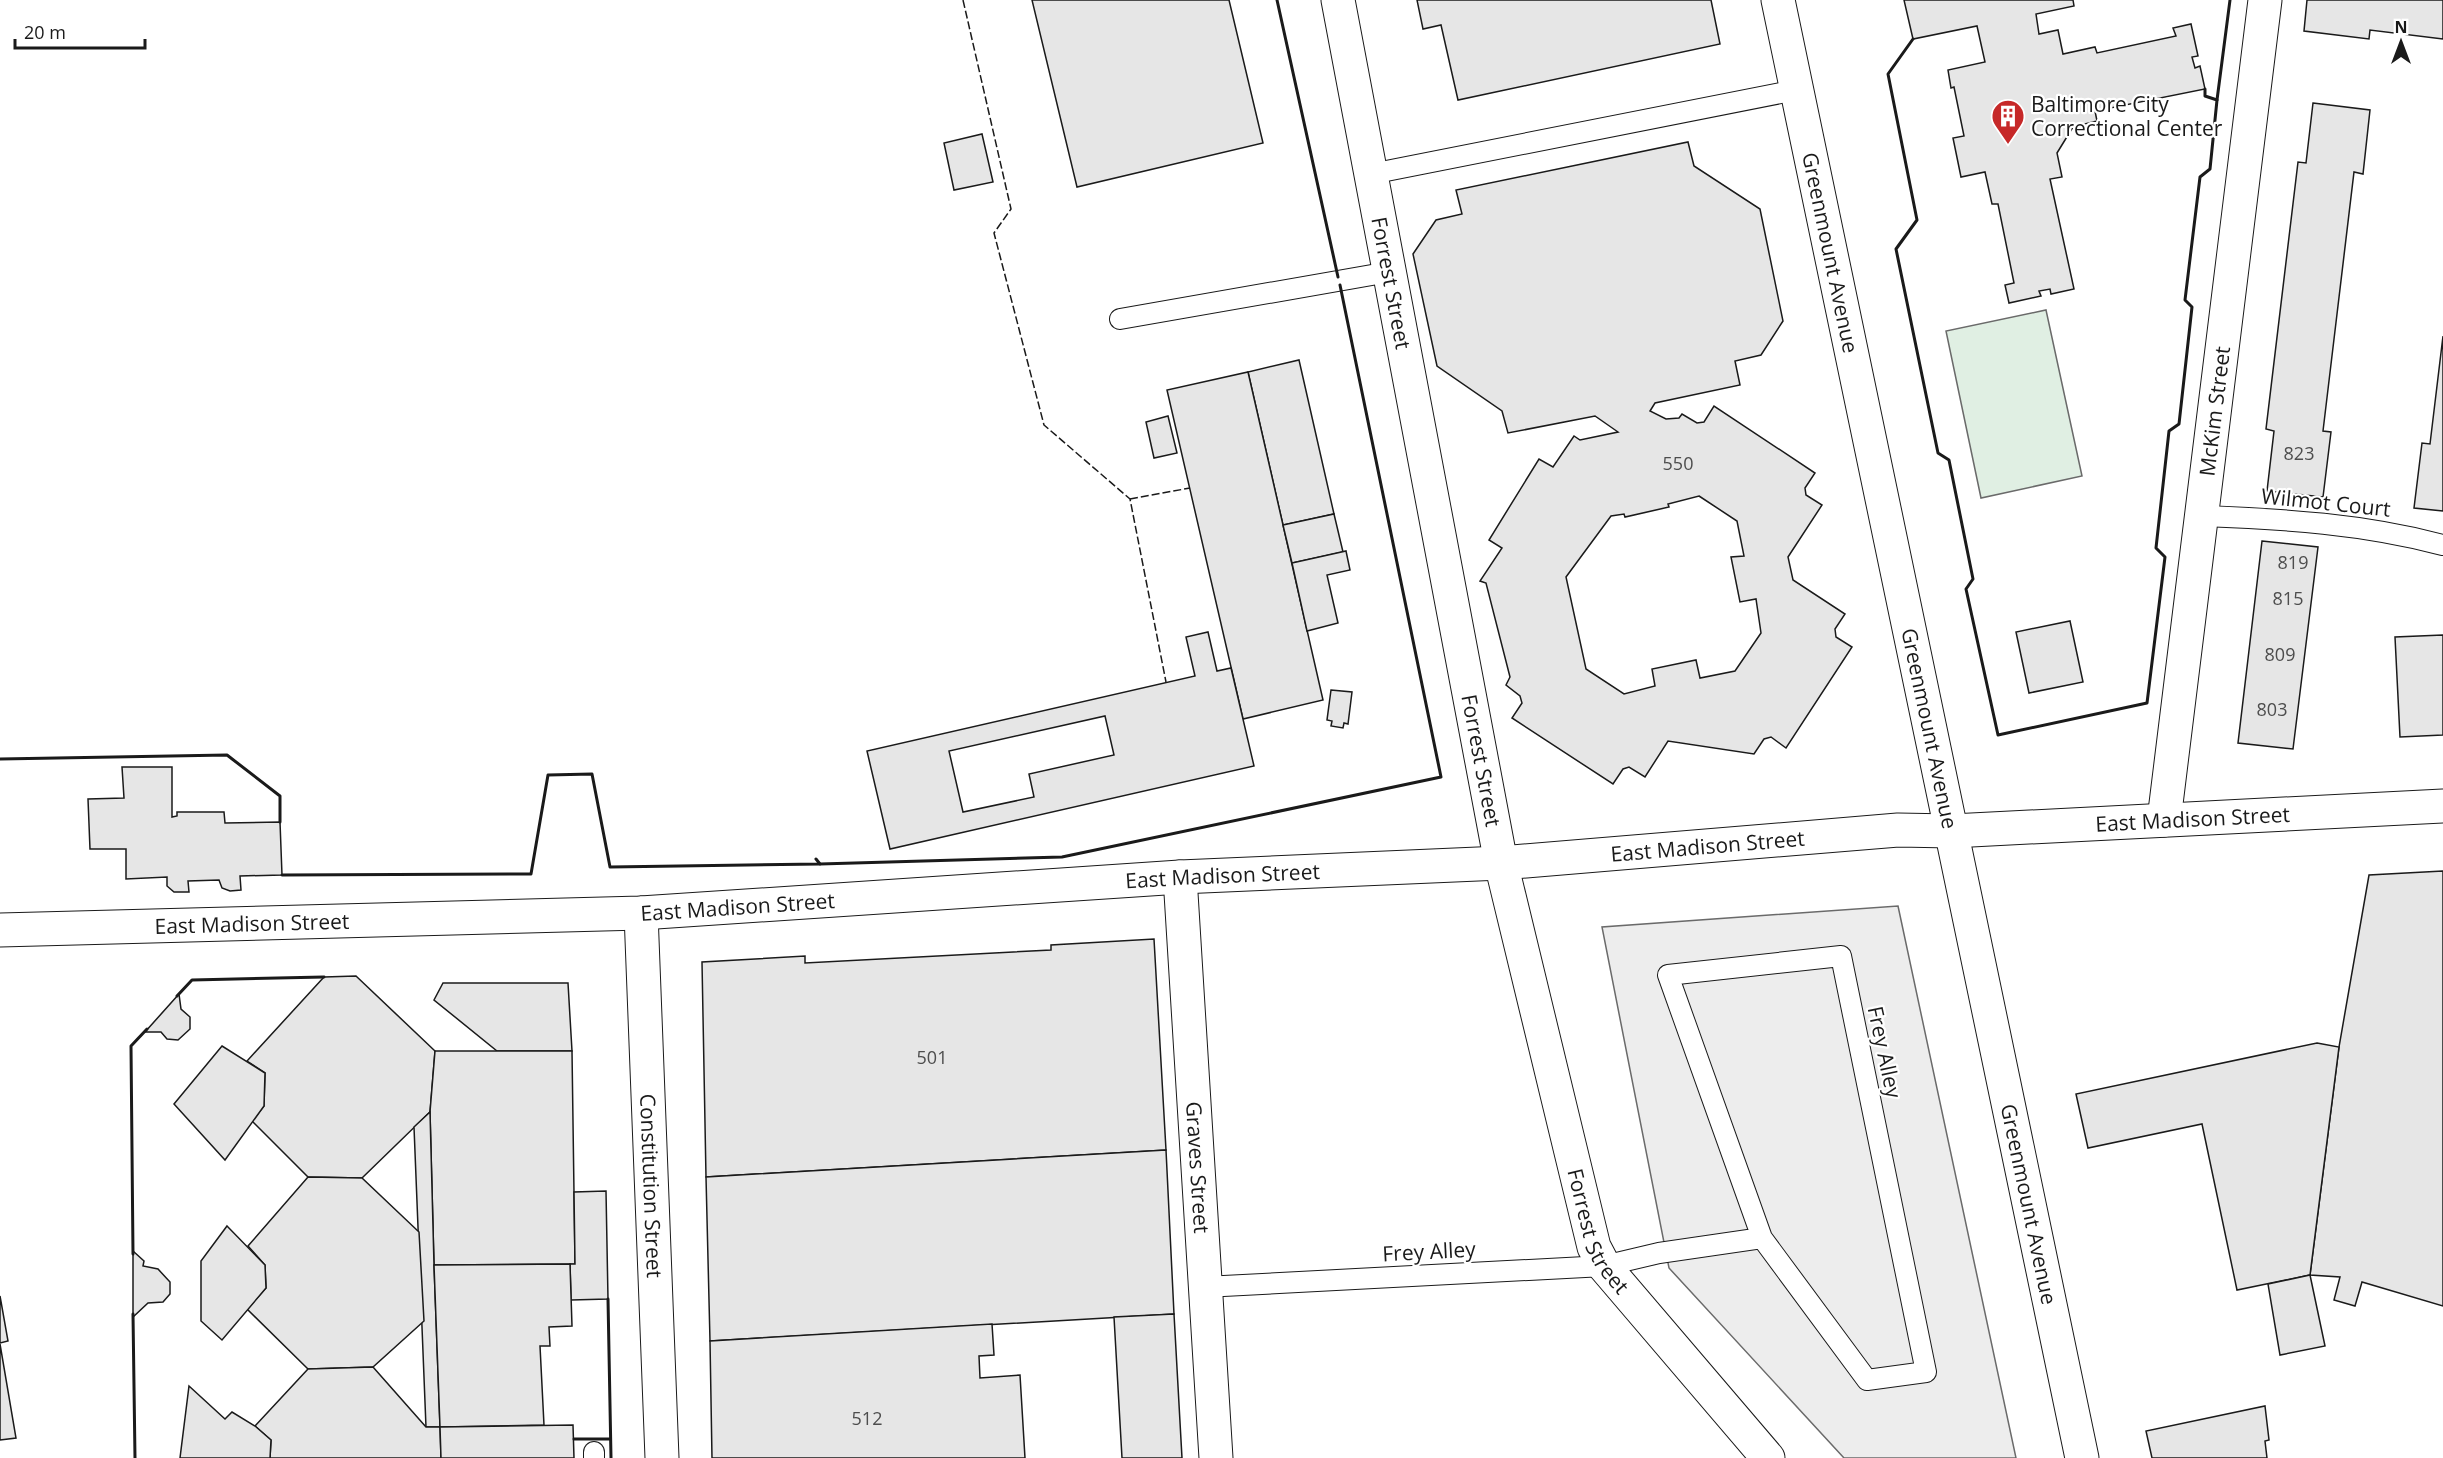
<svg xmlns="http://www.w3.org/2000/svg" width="2443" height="1458" viewBox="0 0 2443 1458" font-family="'Open Sans',sans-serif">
<rect width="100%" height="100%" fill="#fff"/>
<path fill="#e0efe3" stroke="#6a6a6a" stroke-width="1.5" d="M 2046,310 L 2082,476 L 1981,498 L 1946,331 Z"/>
<path fill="#ededed" stroke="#6a6a6a" stroke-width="1.5" d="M 1898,906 L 2016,1458 L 1844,1458 L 1669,1268 L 1602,927 Z"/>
<g fill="#e6e6e6" stroke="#1a1a1a" stroke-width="1.5" fill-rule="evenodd">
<path d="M 1032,0 L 1229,0 L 1263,143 L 1077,187 Z"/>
<path d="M 1417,0 L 1711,0 L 1720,44 L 1458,100 L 1441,25 L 1423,29 Z"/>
<path d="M 1904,0 L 2073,0 L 2074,6 L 2036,14 L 2039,34 L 2058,30 L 2063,54 L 2095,47 L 2097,53 L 2176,36 L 2173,28 L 2191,24 L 2198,56 L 2192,57 L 2195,68 L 2200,66 L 2205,89 L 2095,111 L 2097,121 L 2073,127 L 2057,153 L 2062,177 L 2050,179 L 2074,289 L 2051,294 L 2050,289 L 2039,291 L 2041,296 L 2009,303 L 2005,285 L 2014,283 L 1998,204 L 1992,204 L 1985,172 L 1961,177 L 1953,138 L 1964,136 L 1954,87 L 1951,88 L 1948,70 L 1985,62 L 1977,26 L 1913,39 Z"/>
<path d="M 2307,0 L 2443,0 L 2443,39 L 2370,30 L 2369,39 L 2304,31 Z"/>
<path d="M 2313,103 L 2370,110 L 2363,174 L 2354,172 L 2323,431 L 2331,432 L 2323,497 L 2267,491 L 2274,431 L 2266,429 L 2298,162 L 2306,163 Z"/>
<path d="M 982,134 L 993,182 L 954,190 L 944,143 Z"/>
<path d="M 1688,142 L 1694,166 L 1760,209 L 1783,321 L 1761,355 L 1735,361 L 1740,385 L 1655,403 L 1650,411 L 1666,419 L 1679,418 L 1682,414 L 1697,423 L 1704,422 L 1714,406 L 1815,473 L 1805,488 L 1806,495 L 1822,505 L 1788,557 L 1793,580 L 1845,614 L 1835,629 L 1836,637 L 1852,647 L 1786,748 L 1771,737 L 1764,739 L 1754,754 L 1668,741 L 1645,777 L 1629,767 L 1623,769 L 1613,784 L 1512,718 L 1522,703 L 1520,696 L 1506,685 L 1510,677 L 1486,583 L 1480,581 L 1502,548 L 1489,540 L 1539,459 L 1553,467 L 1574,436 L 1580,440 L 1618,432 L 1595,416 L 1508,433 L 1502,411 L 1437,366 L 1413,254 L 1436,220 L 1462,214 L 1456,190 ZM 1699,496 L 1737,521 L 1744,556 L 1731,557 L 1740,602 L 1756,599 L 1761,633 L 1735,671 L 1700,678 L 1696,660 L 1652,669 L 1655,686 L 1624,694 L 1586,669 L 1566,577 L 1611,516 L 1624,514 L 1625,517 L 1669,507 L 1668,504 Z"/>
<path d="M 2443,336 L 2443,511 L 2414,508 L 2422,443 L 2430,444 Z"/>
<path d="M 1299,360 L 1334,514 L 1283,525 L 1248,372 Z"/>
<path d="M 1248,372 L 1323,700 L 1243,719 L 1167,390 Z"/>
<path d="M 1168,416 L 1177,453 L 1154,458 L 1146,422 Z"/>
<path d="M 1334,514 L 1343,552 L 1292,563 L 1283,525 Z"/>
<path d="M 2262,541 L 2318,547 L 2293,749 L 2238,743 Z"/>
<path d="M 1346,551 L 1350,570 L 1327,575 L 1338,623 L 1307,631 L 1292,563 Z"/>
<path d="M 2070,621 L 2083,682 L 2029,693 L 2016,632 Z"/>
<path d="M 1208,632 L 1217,671 L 1231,668 L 1254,766 L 890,849 L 867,751 L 1195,676 L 1186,637 ZM 1105,716 L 1114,755 L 1029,774 L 1034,797 L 963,812 L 949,751 Z"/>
<path d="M 2443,635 L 2443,735 L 2400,737 L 2395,637 Z"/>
<path d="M 1331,690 L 1352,692 L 1348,724 L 1344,723 L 1343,728 L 1331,726 L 1332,721 L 1327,720 Z"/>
<path d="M 122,767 L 172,767 L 172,817 L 177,816 L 177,812 L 224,812 L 225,823 L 280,822 L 282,875 L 240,876 L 241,890 L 230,891 L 222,888 L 219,880 L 188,881 L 189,892 L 174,892 L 167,886 L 167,877 L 126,879 L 126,849 L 90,849 L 88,799 L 124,798 Z"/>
<path d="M 2443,871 L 2443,1306 L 2362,1282 L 2355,1306 L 2334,1300 L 2340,1277 L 2310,1275 L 2339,1047 L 2369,875 Z"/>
<path d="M 1154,939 L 1166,1150 L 706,1177 L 702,962 L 805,956 L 805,963 L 1051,950 L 1051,945 Z"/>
<path d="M 356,976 L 435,1051 L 430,1112 L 362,1178 L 308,1177 L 252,1121 L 264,1106 L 265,1073 L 247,1061 L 324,977 Z"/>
<path d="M 443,983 L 568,983 L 572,1051 L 497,1051 L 434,1000 Z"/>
<path d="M 179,994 L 181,1009 L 190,1017 L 190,1029 L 178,1040 L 167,1039 L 161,1032 L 145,1032 Z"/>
<path d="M 2317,1043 L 2339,1047 L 2310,1275 L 2237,1290 L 2202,1124 L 2088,1148 L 2076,1094 Z"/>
<path d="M 222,1046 L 265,1073 L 264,1106 L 225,1160 L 174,1104 Z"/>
<path d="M 435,1051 L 572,1051 L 575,1264 L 434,1265 L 430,1112 Z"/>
<path d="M 430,1112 L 434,1265 L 440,1427 L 426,1427 L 414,1127 Z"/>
<path d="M 1166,1150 L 1174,1314 L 710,1341 L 706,1177 Z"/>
<path d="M 308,1177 L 362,1178 L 419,1232 L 424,1321 L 373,1367 L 308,1369 L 247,1309 L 266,1288 L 265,1265 L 248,1246 Z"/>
<path d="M 606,1191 L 608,1299 L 571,1300 L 570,1264 L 575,1264 L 574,1192 Z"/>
<path d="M 227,1226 L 265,1265 L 266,1288 L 222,1340 L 201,1321 L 201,1261 Z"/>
<path d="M 133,1251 L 144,1261 L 143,1266 L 158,1269 L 170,1282 L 170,1294 L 163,1302 L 148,1303 L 133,1317 Z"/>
<path d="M 570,1264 L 572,1326 L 549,1327 L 550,1346 L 540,1346 L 544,1425 L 440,1427 L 434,1265 Z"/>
<path d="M 2310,1275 L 2325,1346 L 2280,1355 L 2268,1284 Z"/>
<path d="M 0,1296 L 8,1341 L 0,1343 Z"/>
<path d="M 1174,1314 L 1182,1458 L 1122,1458 L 1114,1317 Z"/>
<path d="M 992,1324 L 994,1355 L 979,1356 L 980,1378 L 1020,1375 L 1025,1458 L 712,1458 L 710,1341 Z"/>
<path d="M 0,1344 L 16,1438 L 0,1440 Z"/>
<path d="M 373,1367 L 426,1427 L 440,1427 L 441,1458 L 270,1458 L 271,1440 L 255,1426 L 308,1369 Z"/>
<path d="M 189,1386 L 225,1419 L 232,1412 L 255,1426 L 271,1440 L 270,1458 L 180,1458 Z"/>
<path d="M 2265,1406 L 2269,1440 L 2265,1441 L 2267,1458 L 2152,1458 L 2146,1431 Z"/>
<path d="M 573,1425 L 574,1458 L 441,1458 L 440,1427 Z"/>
</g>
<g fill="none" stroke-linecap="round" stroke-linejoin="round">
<defs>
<g id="service">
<path d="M 1371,174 L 1796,90"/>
<path d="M 1120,319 L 1389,272"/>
<path d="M 2203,516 C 2284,519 2364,524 2443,545"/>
<path d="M 1204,1287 L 1604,1266 L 1659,1253 L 1762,1238 L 1867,1380 L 1926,1372 L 1841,956 L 1668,975 L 1762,1238"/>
<path d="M 594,1452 L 594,1458"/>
</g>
<g id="minor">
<path id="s1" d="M 1338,0 L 1501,863 L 1594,1247 L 1604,1266 L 1768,1458"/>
<path id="s2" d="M 2164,820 L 2265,0"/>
<path id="s3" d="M 1180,877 L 1216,1458"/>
<path id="s4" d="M 641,913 L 662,1458"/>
</g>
<g id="primary">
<path id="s5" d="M 1778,0 L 2082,1458"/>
<path id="s6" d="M 0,930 L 641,913 L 1180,877 L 1501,863 L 1898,830 L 1952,831 L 2443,806"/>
</g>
</defs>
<use href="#service" stroke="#1a1a1a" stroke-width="22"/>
<use href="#minor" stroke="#1a1a1a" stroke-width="35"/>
<use href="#primary" stroke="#1a1a1a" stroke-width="35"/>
<use href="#service" stroke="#fff" stroke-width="20"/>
<use href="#minor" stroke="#fff" stroke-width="33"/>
<use href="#primary" stroke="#fff" stroke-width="33"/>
<g stroke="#1a1a1a" stroke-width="1.5" stroke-dasharray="8 3" stroke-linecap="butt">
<path d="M 963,0 L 1011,209 L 994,233 L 1044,425 L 1130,499 L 1166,682"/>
<path d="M 1130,499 L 1190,488"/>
</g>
<g stroke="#1a1a1a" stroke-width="3">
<path d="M 1277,0 L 1338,277"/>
<path d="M 1913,39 L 1888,74 L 1917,220 L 1896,249 L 1938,453 L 1949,460 L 1973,579 L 1966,589 L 1998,735 L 2147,703 L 2165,557 L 2156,548 L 2169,431 L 2179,424 L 2192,307 L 2185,300 L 2200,177 L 2210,169 L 2217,100 L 2205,96 L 2205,89"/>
<path d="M 2217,100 L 2230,0"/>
<path d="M 0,759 L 227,755 L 280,796 L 280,822"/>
<path d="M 820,864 L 1062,857 L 1441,777 L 1340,285"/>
<path d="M 282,875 L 531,874 L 548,775 L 592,774 L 610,867 L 820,864 L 816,859"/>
<path d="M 177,996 L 192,980 L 324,977"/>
<path d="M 133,1254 L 131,1046 L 147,1029"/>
<path d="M 608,1299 L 611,1458"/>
<path d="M 133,1314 L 135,1458"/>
<path d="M 574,1439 L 610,1439"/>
</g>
</g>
<defs>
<symbol id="building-pin" viewBox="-11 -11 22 30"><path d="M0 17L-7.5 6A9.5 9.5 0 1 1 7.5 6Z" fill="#c62828" stroke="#fff"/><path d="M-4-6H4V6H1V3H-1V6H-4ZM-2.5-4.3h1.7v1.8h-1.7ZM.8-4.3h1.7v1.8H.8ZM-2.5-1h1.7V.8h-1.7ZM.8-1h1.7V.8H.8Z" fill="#fff"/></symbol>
</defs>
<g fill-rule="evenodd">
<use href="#building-pin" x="1989" y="97" width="38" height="52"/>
</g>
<g text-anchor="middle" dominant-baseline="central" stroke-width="4.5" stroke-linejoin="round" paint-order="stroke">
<g font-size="18" fill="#4d4d4d">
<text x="2299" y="453">823</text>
<text x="1678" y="463">550</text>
<text x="2293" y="562">819</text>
<text x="2288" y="598">815</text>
<text x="2280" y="654">809</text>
<text x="2272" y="709">803</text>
<text x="932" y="1057">501</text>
<text x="867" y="1418">512</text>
</g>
<g font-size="21" fill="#1a1a1a" stroke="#fff" text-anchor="start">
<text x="2031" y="104">Baltimore City<tspan x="2031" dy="24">Correctional Center</tspan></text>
</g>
<g font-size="21" fill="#1a1a1a" stroke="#fff">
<text stroke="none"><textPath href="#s5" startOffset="258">Greenmount Avenue</textPath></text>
<text stroke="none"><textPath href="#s1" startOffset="288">Forrest Street</textPath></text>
<text stroke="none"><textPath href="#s2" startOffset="412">McKim Street</textPath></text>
<text transform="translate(2326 502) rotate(6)">Wilmot Court</text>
<text stroke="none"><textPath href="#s5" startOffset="744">Greenmount Avenue</textPath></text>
<text stroke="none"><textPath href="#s1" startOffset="774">Forrest Street</textPath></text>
<text stroke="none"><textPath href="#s6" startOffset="2196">East Madison Street</textPath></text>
<text stroke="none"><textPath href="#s6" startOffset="1710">East Madison Street</textPath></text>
<text stroke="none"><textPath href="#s6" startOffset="1224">East Madison Street</textPath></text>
<text stroke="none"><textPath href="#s6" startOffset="738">East Madison Street</textPath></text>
<text stroke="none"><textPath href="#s6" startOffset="252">East Madison Street</textPath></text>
<text transform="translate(1885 1052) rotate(78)">Frey Alley</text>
<text stroke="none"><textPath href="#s3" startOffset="291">Graves Street</textPath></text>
<text stroke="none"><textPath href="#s4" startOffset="273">Constitution Street</textPath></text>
<text stroke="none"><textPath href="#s5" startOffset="1230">Greenmount Avenue</textPath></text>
<text stroke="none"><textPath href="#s1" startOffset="1260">Forrest Street</textPath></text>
<text transform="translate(1429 1251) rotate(-3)">Frey Alley</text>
</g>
</g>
<g transform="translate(2401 42)" stroke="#ffffff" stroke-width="4.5" paint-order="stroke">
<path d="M0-4.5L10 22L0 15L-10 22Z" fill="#1a1a1a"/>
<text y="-9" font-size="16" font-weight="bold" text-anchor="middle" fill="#1a1a1a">N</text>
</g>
<path d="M15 39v9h130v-9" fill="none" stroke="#1a1a1a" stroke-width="3"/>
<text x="24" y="39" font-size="18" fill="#1a1a1a" stroke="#ffffff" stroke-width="4.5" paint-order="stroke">20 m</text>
</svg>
